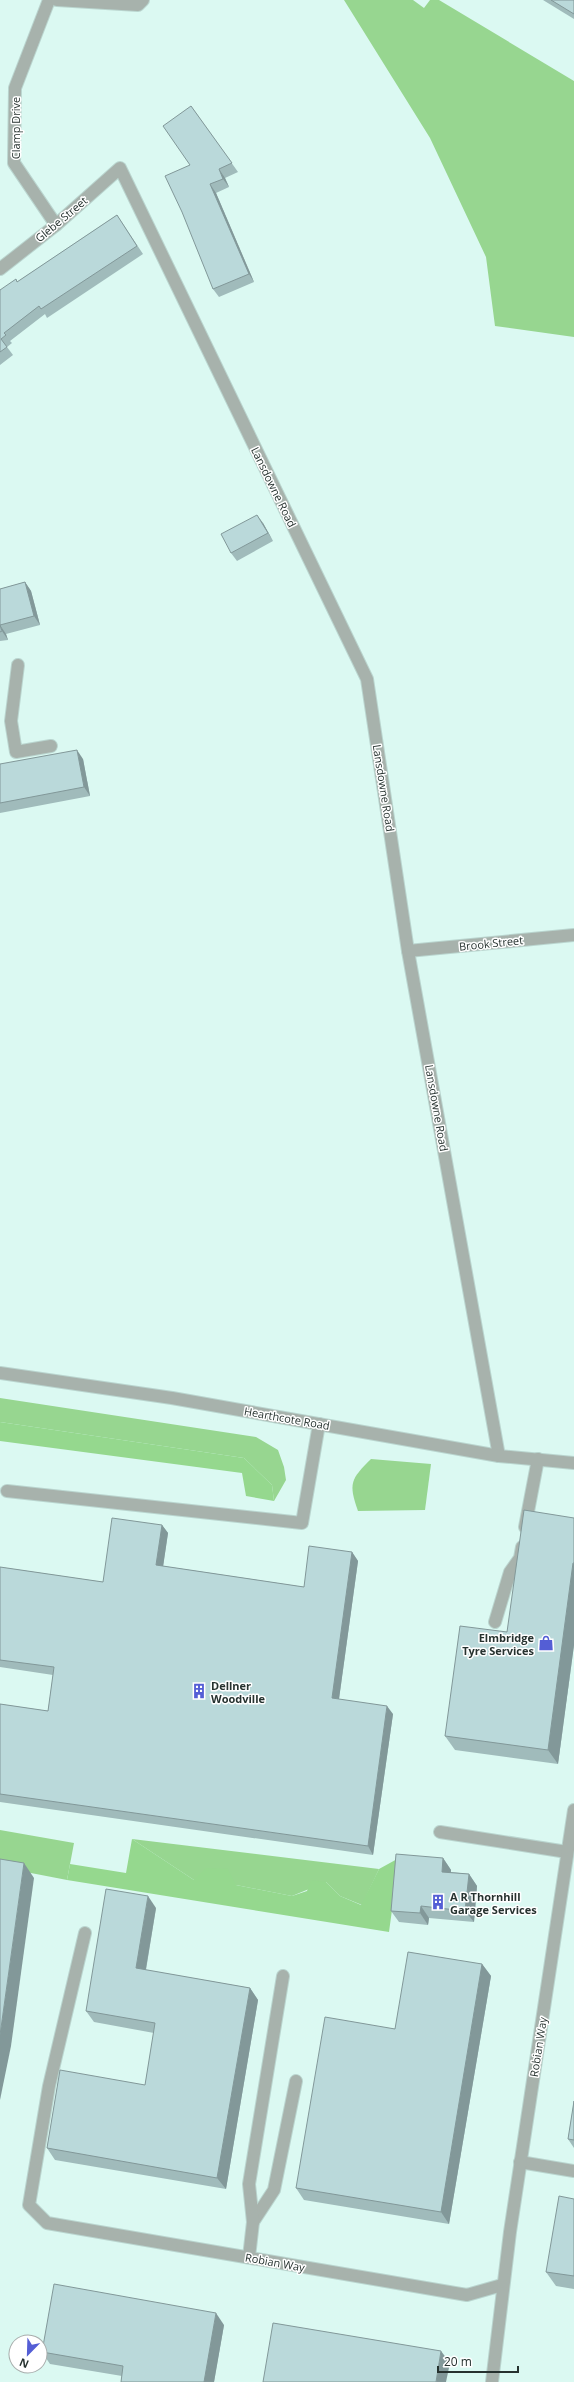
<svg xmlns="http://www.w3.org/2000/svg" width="574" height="2382" viewBox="0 0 574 2382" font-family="'Open Sans',sans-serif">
<rect width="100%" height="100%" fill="#dbf9f2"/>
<g fill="#97d690">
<path d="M 344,0 L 413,0 L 424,8 L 430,0 L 439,0 L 574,81 L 574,337 L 495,326 L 486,257 L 430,138 Z"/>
<path d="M 0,1398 L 256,1437 L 278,1450 L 284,1467 L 286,1480 L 274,1501 L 272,1485 L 244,1458 L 0,1422 Z"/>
<path d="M 371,1459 L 431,1464 L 425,1510 L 358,1511 C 348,1483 351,1479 371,1459 Z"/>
<path d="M 0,1830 L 74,1843 L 67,1880 L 0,1867 Z"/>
<path d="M 132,1839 L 379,1869 L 362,1905 L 340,1896 L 326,1882 L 292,1896 L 236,1885 L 194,1880 Z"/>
</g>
<g fill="#95d88e">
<path d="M 0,1422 L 244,1458 L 272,1485 L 274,1501 L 246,1496 L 242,1473 L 0,1441 Z"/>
<path d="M 132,1839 L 194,1880 L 206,1868 L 228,1869 L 236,1885 L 292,1896 L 307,1891 L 311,1880 L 326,1882 L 340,1896 L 361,1905 L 379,1869 L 399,1858 L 389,1932 L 67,1880 L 70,1864 L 126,1873 Z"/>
</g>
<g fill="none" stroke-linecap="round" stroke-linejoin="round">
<defs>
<g id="service">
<path d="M 18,665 L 11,721 L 16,752 L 51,746"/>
<path d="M 7,1491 L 302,1523 L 319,1424"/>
<path d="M 525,1527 L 538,1459"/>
<path d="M 495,1622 L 510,1572 L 520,1558 L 522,1547"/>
<path d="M 440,1832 L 567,1852"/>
<path d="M 85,1933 L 49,2086 L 29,2205 L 47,2223 L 467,2295 L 502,2285"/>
<path d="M 520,2162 L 574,2171"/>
<path d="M 253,2222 L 274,2190 L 296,2081"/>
<path d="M 249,2257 L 253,2222 L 249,2184 L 283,1976"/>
<path d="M 492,2382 L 510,2232 L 574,1810"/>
</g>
<g id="minor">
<path d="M 49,0 L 15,88 L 14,163 L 56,225"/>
<path d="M 57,0 L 138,5 L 143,0"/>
<path d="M 0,269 L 56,225 L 120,168 L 367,679 L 408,951 L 499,1456"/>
<path d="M 408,951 L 574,935"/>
</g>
<path id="tertiary" d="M 0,1373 L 172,1398 L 499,1456 L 574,1463"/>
</defs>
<use href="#service" stroke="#bad5cf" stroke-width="14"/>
<use href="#minor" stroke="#bad5cf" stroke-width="14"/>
<use href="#tertiary" stroke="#bad5cf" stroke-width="14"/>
<use href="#service" stroke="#a7b2ac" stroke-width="12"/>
<use href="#minor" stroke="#a7b2ac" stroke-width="12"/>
<use href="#tertiary" stroke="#a7b2ac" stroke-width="12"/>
</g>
<g fill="#a0bbbb">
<path d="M 543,0 L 574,0 L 574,19 Z"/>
<path d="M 191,106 L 238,172 L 225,178 L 229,187 L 216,193 L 254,282 L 219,297 L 213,289 L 190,165 Z"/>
<path d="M 117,215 L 143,254 L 47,318 L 45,314 L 10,341 L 12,343 L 7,347 L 13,355 L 0,365 L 0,290 L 17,282 Z"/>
<path d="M 263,523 L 273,541 L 237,561 L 231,553 Z"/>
<path d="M 25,582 L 31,591 L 40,625 L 6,634 L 8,640 L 0,641 L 0,589 Z"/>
<path d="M 83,759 L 90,796 L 0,813 L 0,764 Z"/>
<path d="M 574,1518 L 574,1645 L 558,1764 L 455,1750 L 445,1736 Z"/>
<path d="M 162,1525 L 168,1533 L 163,1566 L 304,1587 L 352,1552 L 358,1561 L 339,1699 L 393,1714 L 373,1855 L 0,1802 L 0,1704 L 48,1711 L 53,1675 L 0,1667 L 0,1567 L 103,1582 Z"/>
<path d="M 443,1858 L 451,1870 L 451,1872 L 469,1874 L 477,1886 L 474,1922 L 429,1918 L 428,1925 L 399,1922 L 391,1911 Z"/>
<path d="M 156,1908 L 146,1970 L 250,1988 L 258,2000 L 226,2189 L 55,2160 L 47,2148 L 145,2085 L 154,2033 L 94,2022 L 86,2011 Z"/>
<path d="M 482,1964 L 491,1976 L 449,2224 L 304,2200 L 296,2188 L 395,2029 Z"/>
<path d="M 574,2101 L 574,2148 L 568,2139 Z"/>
<path d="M 574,2199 L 574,2289 L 556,2286 L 546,2272 Z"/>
<path d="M 224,2325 L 214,2382 L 121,2382 L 122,2376 L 50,2364 L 42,2352 Z"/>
</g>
<g fill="#829899">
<path d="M 219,169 L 225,178 L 229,187 L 223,179 Z"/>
<path d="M 210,184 L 216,193 L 254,282 L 249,274 Z"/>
<path d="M 257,515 L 263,523 L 273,541 L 268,533 Z"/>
<path d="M 25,582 L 31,591 L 40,625 L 34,616 Z"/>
<path d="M 0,625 L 6,634 L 8,640 L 2,631 Z"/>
<path d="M 77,750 L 83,759 L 90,796 L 84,787 Z"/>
<path d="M 162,1525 L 168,1533 L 162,1574 L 156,1565 Z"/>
<path d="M 352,1552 L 358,1561 L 338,1706 L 332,1698 Z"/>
<path d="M 573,1563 L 574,1564 L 574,1645 L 558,1764 L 548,1750 Z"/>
<path d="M 387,1706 L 393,1714 L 373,1855 L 368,1846 Z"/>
<path d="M 443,1858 L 451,1870 L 450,1883 L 442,1872 Z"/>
<path d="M 24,1863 L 34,1878 L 11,2046 L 0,2100 L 0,2035 Z"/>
<path d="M 469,1874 L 477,1886 L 474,1922 L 465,1911 Z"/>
<path d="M 148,1896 L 156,1908 L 144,1980 L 136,1968 Z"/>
<path d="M 421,1906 L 429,1918 L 428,1925 L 420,1913 Z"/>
<path d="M 482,1964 L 491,1976 L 449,2224 L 441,2212 Z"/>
<path d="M 250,1988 L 258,2000 L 226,2189 L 217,2178 Z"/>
<path d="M 216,2313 L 224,2325 L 214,2382 L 204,2382 Z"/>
<path d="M 441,2351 L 450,2363 L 446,2382 L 436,2382 Z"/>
</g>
<g fill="#bad9da" stroke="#829899">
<path d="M 551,0 L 574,0 L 574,14 Z"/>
<path d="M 191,106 L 232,163 L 219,169 L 223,179 L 210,184 L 249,274 L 213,289 L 182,212 L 165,176 L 190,165 L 163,126 Z"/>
<path d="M 117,215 L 137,246 L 41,309 L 39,306 L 4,333 L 6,335 L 1,339 L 7,347 L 0,352 L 0,290 L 16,279 L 17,282 Z"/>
<path d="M 257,515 L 268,533 L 231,553 L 221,534 Z"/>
<path d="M 25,582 L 34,616 L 0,625 L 2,631 L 0,632 L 0,589 Z"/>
<path d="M 77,750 L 84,787 L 0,803 L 0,764 Z"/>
<path d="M 524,1510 L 574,1518 L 574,1563 L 573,1563 L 548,1750 L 445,1736 L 460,1626 L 507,1632 Z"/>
<path d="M 112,1518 L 162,1525 L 156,1565 L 304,1587 L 309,1546 L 352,1552 L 332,1698 L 387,1706 L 368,1846 L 0,1794 L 0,1704 L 48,1711 L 54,1667 L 0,1660 L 0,1567 L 103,1582 Z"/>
<path d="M 396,1854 L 443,1858 L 442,1872 L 469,1874 L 465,1911 L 421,1906 L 420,1913 L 391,1911 Z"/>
<path d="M 0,1859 L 24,1863 L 0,2035 Z"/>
<path d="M 106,1889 L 148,1896 L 136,1968 L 250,1988 L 217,2178 L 47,2148 L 60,2070 L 145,2085 L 155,2023 L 86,2011 Z"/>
<path d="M 408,1952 L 482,1964 L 441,2212 L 296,2188 L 325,2017 L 395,2029 Z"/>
<path d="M 574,2101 L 574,2140 L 568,2139 Z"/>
<path d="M 559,2196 L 574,2199 L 574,2276 L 546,2272 Z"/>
<path d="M 54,2284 L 216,2313 L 204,2382 L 207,2382 L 121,2382 L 123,2366 L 42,2352 Z"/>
<path d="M 273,2323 L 441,2351 L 436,2382 L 263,2382 Z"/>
</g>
<defs>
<symbol id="shop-bare" viewBox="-9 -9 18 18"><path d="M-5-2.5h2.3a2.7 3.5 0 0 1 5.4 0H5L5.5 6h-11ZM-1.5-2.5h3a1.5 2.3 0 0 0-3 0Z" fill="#545ed5" stroke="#fff" stroke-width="2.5" paint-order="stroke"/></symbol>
<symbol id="building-bare" viewBox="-9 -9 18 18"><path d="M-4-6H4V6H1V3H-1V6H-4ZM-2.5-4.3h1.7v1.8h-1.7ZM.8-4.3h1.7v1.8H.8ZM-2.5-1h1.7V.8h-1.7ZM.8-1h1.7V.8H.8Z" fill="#545ed5" stroke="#fff" stroke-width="2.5" paint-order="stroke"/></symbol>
</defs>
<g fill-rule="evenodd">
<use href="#shop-bare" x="535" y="1632" width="22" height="22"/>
<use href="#building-bare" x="188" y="1680" width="22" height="22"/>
<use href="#building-bare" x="427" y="1891" width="22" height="22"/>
</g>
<g text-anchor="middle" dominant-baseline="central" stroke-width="3" stroke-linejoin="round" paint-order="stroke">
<g font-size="11" fill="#26322f" stroke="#fff">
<text transform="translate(15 128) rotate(-90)">Clamp Drive</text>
<text transform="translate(61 219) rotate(-40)">Glebe Street</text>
<text transform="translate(274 487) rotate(64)">Lansdowne Road</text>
<text transform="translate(384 788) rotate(81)">Lansdowne Road</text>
<text transform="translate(491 943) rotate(-6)">Brook Street</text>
<text transform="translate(437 1108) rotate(80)">Lansdowne Road</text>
<text transform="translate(287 1418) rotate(10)">Hearthcote Road</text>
<text transform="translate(538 2047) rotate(-81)">Robian Way</text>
<text transform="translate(275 2262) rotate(10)">Robian Way</text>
</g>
<g font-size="11" font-weight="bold" fill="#26322f" stroke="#fff" text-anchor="start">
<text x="534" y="1637" text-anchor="end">Elmbridge<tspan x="534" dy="13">Tyre Services</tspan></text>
<text x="211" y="1685">Dellner<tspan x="211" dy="13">Woodville</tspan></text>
<text x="450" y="1896">A R Thornhill<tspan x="450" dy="13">Garage Services</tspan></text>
</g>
</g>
<g transform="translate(28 2354) rotate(203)"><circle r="19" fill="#ffffff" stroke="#a8adac"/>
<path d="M0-3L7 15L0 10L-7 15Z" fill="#545ed5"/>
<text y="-6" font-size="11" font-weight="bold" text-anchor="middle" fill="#26322f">N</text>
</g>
<path d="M438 2366v6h80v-6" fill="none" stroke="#26322f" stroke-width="2"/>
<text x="444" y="2366" font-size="12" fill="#26322f" stroke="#ffffff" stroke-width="3" paint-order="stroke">20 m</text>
</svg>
